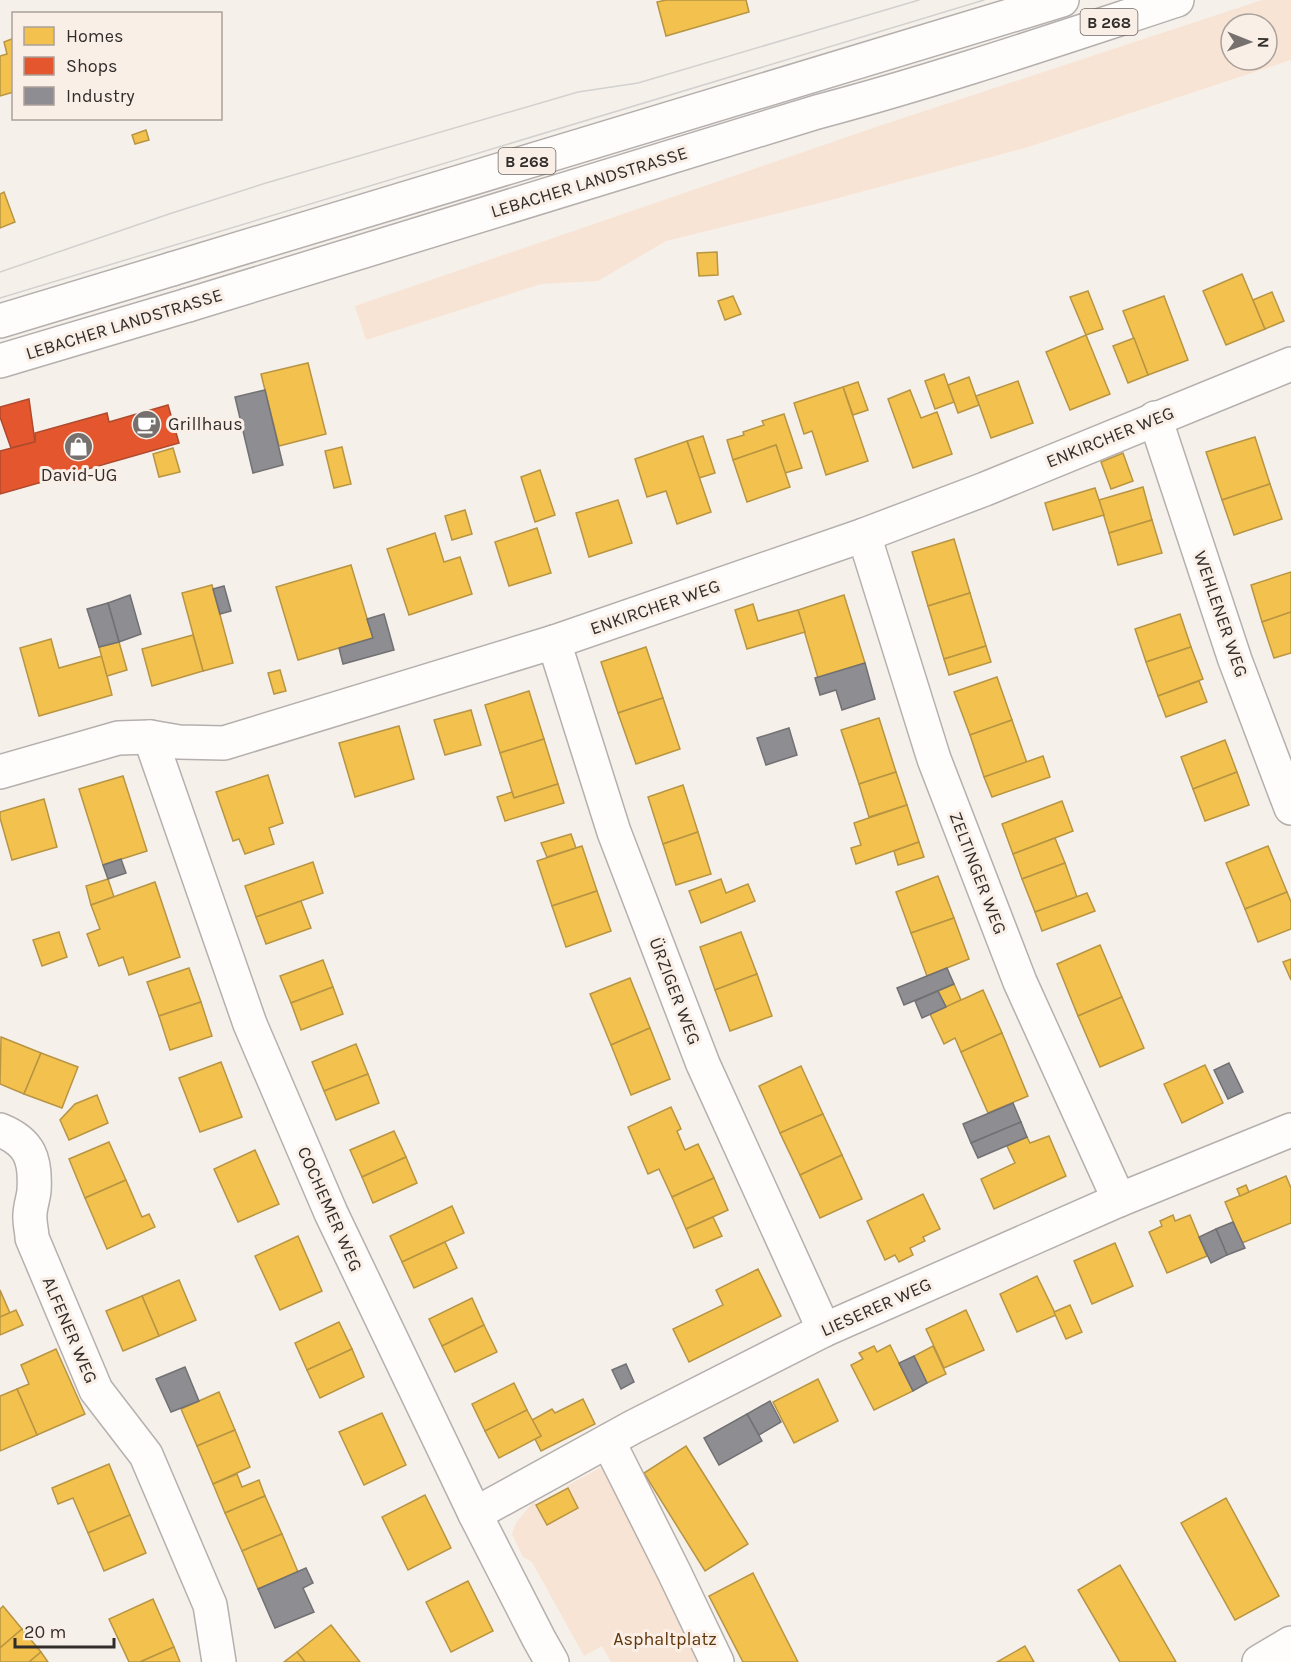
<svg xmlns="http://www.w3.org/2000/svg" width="1291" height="1662" viewBox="0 0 1291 1662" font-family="Karla,sans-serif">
<rect width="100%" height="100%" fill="#f6f0eb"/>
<g fill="#f8e4d4" fill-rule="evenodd">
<path d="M 1262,0 L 1291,0 L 1291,60 L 1025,148 L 827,201 L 666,241 L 598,281 L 541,284 L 366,340 L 355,306 L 873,128 ZM 1231,24 L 1267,24 L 1267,60 L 1231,60 Z"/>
<path d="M 607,1464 L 702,1662 L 611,1662 L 602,1646 L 584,1656 L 532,1562 L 523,1557 L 512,1534 L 516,1523 L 534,1501 L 547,1524 L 578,1508 L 567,1486 Z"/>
</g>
<g fill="#f2c14e" stroke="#b89543" stroke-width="1.5">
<path d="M 666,0 L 746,0 L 749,12 L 666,36 L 657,2 Z"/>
<path d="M 14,38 L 14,92 L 0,96 L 0,56 L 7,54 L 4,42 Z"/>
<path d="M 146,130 L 149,140 L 135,144 L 132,135 Z"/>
<path d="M 4,192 L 15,222 L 0,228 L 0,194 Z"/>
<path d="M 717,252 L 718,275 L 699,276 L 697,253 Z"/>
<path d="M 1242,274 L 1265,329 L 1226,345 L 1203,291 Z"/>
<path d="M 1088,291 L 1103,329 L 1086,335 L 1070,297 Z"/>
<path d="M 1272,292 L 1284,321 L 1265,329 L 1253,300 Z"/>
<path d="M 733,296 L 741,314 L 725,320 L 718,301 Z"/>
<path d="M 1164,296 L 1188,360 L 1148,375 L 1123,311 Z"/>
<path d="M 1086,335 L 1110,394 L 1070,410 L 1046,352 Z"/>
<path d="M 1134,338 L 1148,375 L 1128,383 L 1113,346 Z"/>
<path d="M 308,363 L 326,434 L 279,446 L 261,374 Z"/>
<path d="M 944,374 L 954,402 L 935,409 L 925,381 Z"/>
<path d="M 969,377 L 979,405 L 958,413 L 948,385 Z"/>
<path d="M 1018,381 L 1033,423 L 991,438 L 976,396 Z"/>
<path d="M 858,382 L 868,410 L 853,415 L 843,387 Z"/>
<path d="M 843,387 L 868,461 L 826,475 L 812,431 L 804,434 L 794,403 Z"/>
<path d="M 910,390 L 921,418 L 937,412 L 952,454 L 913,468 L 888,399 Z"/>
<path d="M 784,414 L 802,468 L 785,473 L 776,445 L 733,460 L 727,440 L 744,435 L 743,432 L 764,425 L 762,421 Z"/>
<path d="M 703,436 L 715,473 L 699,478 L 687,441 Z"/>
<path d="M 1255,437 L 1270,484 L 1222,500 L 1206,452 Z"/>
<path d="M 687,441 L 711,512 L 677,524 L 666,491 L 647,497 L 635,459 Z"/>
<path d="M 776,445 L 790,487 L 747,502 L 733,460 Z"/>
<path d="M 342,447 L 351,484 L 334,488 L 325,451 Z"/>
<path d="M 173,448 L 180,472 L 159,477 L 153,454 Z"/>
<path d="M 1123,453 L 1133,481 L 1111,489 L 1101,462 Z"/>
<path d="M 540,470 L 555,515 L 535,522 L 521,477 Z"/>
<path d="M 1270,484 L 1282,519 L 1234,535 L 1222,500 Z"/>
<path d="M 1143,487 L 1152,520 L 1109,533 L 1099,500 Z"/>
<path d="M 1095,488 L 1104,515 L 1053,530 L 1045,503 Z"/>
<path d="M 618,500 L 632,543 L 589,557 L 576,513 Z"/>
<path d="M 465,510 L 472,534 L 452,540 L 445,516 Z"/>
<path d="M 1152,520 L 1162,553 L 1118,565 L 1109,533 Z"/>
<path d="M 537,528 L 551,573 L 509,586 L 495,542 Z"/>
<path d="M 435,533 L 444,562 L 460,557 L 472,594 L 409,615 L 387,549 Z"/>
<path d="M 954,539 L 970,593 L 928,606 L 912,552 Z"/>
<path d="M 351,565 L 373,638 L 298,660 L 276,587 Z"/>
<path d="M 1291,572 L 1291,612 L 1262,622 L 1251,585 Z"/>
<path d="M 212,585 L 233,663 L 203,671 L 182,593 Z"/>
<path d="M 970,593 L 986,646 L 944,659 L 928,606 Z"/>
<path d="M 844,595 L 865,663 L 818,678 L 798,610 Z"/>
<path d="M 753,604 L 758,621 L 798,610 L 805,632 L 747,649 L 735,610 Z"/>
<path d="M 1291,612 L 1291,653 L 1274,658 L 1262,622 Z"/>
<path d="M 1180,614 L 1191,647 L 1146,662 L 1135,629 Z"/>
<path d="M 193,635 L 203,671 L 152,686 L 142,649 Z"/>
<path d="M 51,639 L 59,668 L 102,656 L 112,695 L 39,716 L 20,648 Z"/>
<path d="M 119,642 L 127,670 L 107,676 L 99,647 Z"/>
<path d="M 986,646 L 991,662 L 949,675 L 944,659 Z"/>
<path d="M 646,647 L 663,698 L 618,713 L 601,662 Z"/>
<path d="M 1191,647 L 1203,679 L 1158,696 L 1146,662 Z"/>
<path d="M 280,670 L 286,691 L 274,694 L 268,673 Z"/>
<path d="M 997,677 L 1012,720 L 970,735 L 954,692 Z"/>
<path d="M 1199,681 L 1207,702 L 1166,717 L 1158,696 Z"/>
<path d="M 529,691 L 544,739 L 500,753 L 485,705 Z"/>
<path d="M 663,698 L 680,749 L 636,764 L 618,713 Z"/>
<path d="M 471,710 L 481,745 L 445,755 L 434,720 Z"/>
<path d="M 879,718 L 896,772 L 859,784 L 841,730 Z"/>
<path d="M 1012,720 L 1027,763 L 984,777 L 970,735 Z"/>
<path d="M 399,726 L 414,779 L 355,797 L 339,743 Z"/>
<path d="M 544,739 L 558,784 L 514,798 L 500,753 Z"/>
<path d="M 1225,740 L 1237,772 L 1193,789 L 1181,757 Z"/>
<path d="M 1043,756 L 1050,777 L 992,797 L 984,777 Z"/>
<path d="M 896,772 L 907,805 L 869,817 L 859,784 Z"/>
<path d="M 1237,772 L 1249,805 L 1205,821 L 1193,789 Z"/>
<path d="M 268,775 L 283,823 L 269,828 L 274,844 L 245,854 L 239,839 L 233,841 L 216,792 Z"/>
<path d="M 123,776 L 147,851 L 103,865 L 79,789 Z"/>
<path d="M 558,784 L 564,803 L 505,821 L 497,797 L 512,792 L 514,798 Z"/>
<path d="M 683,785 L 698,832 L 663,844 L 648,797 Z"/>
<path d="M 44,799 L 57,847 L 12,860 L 0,818 L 0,812 Z"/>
<path d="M 1062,801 L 1073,831 L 1013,854 L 1002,824 Z"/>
<path d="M 907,805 L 919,842 L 856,864 L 851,848 L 861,845 L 854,823 Z"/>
<path d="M 698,832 L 711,874 L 676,885 L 663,844 Z"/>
<path d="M 571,834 L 576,848 L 547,857 L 541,843 Z"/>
<path d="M 1055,838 L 1065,863 L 1022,879 L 1013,854 Z"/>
<path d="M 919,842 L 924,857 L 898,865 L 894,851 Z"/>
<path d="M 582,846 L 597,891 L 552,906 L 537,861 Z"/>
<path d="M 1268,846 L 1287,892 L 1245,909 L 1226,863 Z"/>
<path d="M 313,862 L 323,893 L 256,917 L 245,886 Z"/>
<path d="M 1065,863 L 1077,897 L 1035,912 L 1022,879 Z"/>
<path d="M 938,876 L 954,918 L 911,933 L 896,892 Z"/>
<path d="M 108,879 L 114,897 L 91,905 L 86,886 Z"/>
<path d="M 721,879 L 726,893 L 748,884 L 755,901 L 701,923 L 689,891 Z"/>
<path d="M 155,882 L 180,957 L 129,975 L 123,957 L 99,966 L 87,934 L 100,929 L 91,905 Z"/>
<path d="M 597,891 L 611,931 L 566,947 L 552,906 Z"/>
<path d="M 1287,892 L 1291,902 L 1291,929 L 1258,942 L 1245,909 Z"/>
<path d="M 1087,893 L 1095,911 L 1042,931 L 1035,912 Z"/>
<path d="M 301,901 L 311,928 L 266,944 L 256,917 Z"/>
<path d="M 954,918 L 969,959 L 927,976 L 911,933 Z"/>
<path d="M 59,932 L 67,957 L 42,966 L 33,940 Z"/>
<path d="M 741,932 L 757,974 L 715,990 L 700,947 Z"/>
<path d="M 1100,945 L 1122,997 L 1078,1016 L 1057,964 Z"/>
<path d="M 1291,959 L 1291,980 L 1283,962 Z"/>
<path d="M 323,960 L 333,987 L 291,1003 L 280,976 Z"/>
<path d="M 189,968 L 201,1002 L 159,1016 L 147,982 Z"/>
<path d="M 757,974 L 772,1016 L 730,1031 L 715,990 Z"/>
<path d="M 630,978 L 650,1028 L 611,1045 L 590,994 Z"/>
<path d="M 954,984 L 961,1000 L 946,1007 L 938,991 Z"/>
<path d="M 333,987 L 343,1014 L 301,1030 L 291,1003 Z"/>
<path d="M 983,990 L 1002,1033 L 961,1052 L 955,1038 L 944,1044 L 930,1014 Z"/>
<path d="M 1122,997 L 1144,1048 L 1100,1067 L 1078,1016 Z"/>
<path d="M 201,1002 L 212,1036 L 170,1050 L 159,1016 Z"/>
<path d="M 650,1028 L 670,1079 L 631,1095 L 611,1045 Z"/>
<path d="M 1002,1033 L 1028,1096 L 988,1113 L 961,1052 Z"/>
<path d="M 1,1037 L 41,1053 L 24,1094 L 0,1084 Z"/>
<path d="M 356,1044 L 368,1074 L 324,1091 L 312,1062 Z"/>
<path d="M 41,1053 L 78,1067 L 62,1108 L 24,1094 Z"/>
<path d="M 221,1062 L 242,1117 L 200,1132 L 179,1078 Z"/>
<path d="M 1205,1065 L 1223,1103 L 1182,1123 L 1164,1084 Z"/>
<path d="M 801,1066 L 823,1114 L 780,1133 L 759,1086 Z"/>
<path d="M 368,1074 L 379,1103 L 336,1120 L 324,1091 Z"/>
<path d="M 97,1095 L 108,1123 L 69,1140 L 60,1120 L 75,1104 Z"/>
<path d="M 671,1107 L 681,1129 L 677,1131 L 685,1150 L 698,1144 L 714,1178 L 672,1197 L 659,1169 L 648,1174 L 628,1127 Z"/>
<path d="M 823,1114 L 842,1155 L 800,1175 L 780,1133 Z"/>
<path d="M 394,1131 L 406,1157 L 362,1177 L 350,1150 Z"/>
<path d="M 1049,1136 L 1066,1176 L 994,1209 L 981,1179 L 1015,1163 L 1007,1146 L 1027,1137 L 1030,1143 Z"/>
<path d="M 109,1142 L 126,1180 L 85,1198 L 69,1159 Z"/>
<path d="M 255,1150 L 279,1204 L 238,1222 L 214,1169 Z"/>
<path d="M 842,1155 L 862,1199 L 820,1218 L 800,1175 Z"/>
<path d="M 406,1157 L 417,1183 L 373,1203 L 362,1177 Z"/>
<path d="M 1286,1176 L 1291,1188 L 1291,1223 L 1242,1243 L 1225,1202 Z"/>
<path d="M 714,1178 L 728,1210 L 686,1229 L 672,1197 Z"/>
<path d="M 126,1180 L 142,1217 L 149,1214 L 155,1227 L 107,1249 L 85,1198 Z"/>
<path d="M 1246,1185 L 1249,1192 L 1240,1196 L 1237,1189 Z"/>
<path d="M 923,1194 L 940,1229 L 923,1237 L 925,1241 L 910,1248 L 913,1255 L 899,1262 L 895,1255 L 885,1260 L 867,1221 Z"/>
<path d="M 452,1206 L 464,1233 L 402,1262 L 390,1236 Z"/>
<path d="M 1173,1215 L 1175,1221 L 1190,1215 L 1207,1256 L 1167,1273 L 1149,1232 L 1162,1226 L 1160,1221 Z"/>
<path d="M 713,1217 L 722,1236 L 694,1248 L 686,1229 Z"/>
<path d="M 298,1236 L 322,1291 L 280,1310 L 255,1256 Z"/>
<path d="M 445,1242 L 457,1268 L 414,1288 L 402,1262 Z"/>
<path d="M 1115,1243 L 1133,1286 L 1092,1304 L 1074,1261 Z"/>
<path d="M 758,1269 L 781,1316 L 689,1362 L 673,1329 L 723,1305 L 716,1290 Z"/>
<path d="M 1037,1276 L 1056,1315 L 1017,1332 L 1000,1294 Z"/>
<path d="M 179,1280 L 196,1320 L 159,1336 L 142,1296 Z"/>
<path d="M 0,1290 L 10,1313 L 0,1317 Z"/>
<path d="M 142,1296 L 159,1336 L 123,1351 L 106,1311 Z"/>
<path d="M 472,1298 L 484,1325 L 442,1346 L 429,1319 Z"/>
<path d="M 1070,1305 L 1082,1332 L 1066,1339 L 1054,1312 Z"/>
<path d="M 16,1310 L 23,1325 L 0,1335 L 0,1317 Z"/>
<path d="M 966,1310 L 984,1350 L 944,1368 L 926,1329 Z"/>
<path d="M 339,1322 L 352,1349 L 307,1370 L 295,1343 Z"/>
<path d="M 484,1325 L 497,1352 L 455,1372 L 442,1346 Z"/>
<path d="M 890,1345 L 913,1391 L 874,1410 L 851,1365 L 863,1359 L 859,1353 L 874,1346 L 877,1352 Z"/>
<path d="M 933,1346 L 946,1374 L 927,1383 L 914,1356 Z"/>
<path d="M 56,1349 L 85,1414 L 37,1435 L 17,1389 L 29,1384 L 21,1365 Z"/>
<path d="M 352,1349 L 364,1377 L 320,1398 L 307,1370 Z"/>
<path d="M 818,1379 L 838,1421 L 794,1443 L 773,1402 Z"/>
<path d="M 514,1383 L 527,1410 L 485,1431 L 472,1404 Z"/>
<path d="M 17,1389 L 37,1435 L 0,1451 L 0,1396 Z"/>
<path d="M 219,1392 L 235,1430 L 197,1446 L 181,1409 Z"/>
<path d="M 583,1399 L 595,1424 L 541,1451 L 535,1439 L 541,1436 L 532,1420 L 552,1409 L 555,1413 Z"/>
<path d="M 527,1410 L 541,1436 L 499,1458 L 485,1431 Z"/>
<path d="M 382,1413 L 406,1465 L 364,1485 L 339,1432 Z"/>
<path d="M 235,1430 L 250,1467 L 213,1484 L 197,1446 Z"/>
<path d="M 686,1446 L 748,1544 L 705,1571 L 644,1473 Z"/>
<path d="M 109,1464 L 130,1515 L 88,1533 L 73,1498 L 58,1504 L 52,1488 Z"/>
<path d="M 237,1474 L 242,1487 L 259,1480 L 265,1496 L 225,1513 L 213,1484 Z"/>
<path d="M 568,1488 L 578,1508 L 547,1525 L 536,1505 Z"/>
<path d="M 425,1495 L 451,1548 L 408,1570 L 382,1517 Z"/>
<path d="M 265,1496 L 282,1534 L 242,1551 L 225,1513 Z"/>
<path d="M 1226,1498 L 1279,1596 L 1235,1620 L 1181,1523 Z"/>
<path d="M 130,1515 L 146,1553 L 104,1571 L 88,1533 Z"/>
<path d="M 282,1534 L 298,1572 L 258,1589 L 242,1551 Z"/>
<path d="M 1120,1565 L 1176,1662 L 1120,1662 L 1078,1590 Z"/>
<path d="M 753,1573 L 798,1662 L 743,1662 L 709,1596 Z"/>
<path d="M 468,1581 L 493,1631 L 451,1652 L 426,1602 Z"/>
<path d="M 153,1599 L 174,1647 L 140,1662 L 129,1662 L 109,1619 Z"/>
<path d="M 3,1606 L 22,1629 L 0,1648 L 0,1609 Z"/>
<path d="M 331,1625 L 360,1662 L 305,1662 L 297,1652 Z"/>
<path d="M 22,1629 L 41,1652 L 29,1662 L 0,1662 L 0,1648 Z"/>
<path d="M 1025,1646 L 1034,1662 L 997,1662 Z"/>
<path d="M 174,1647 L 180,1662 L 140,1662 Z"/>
<path d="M 41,1652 L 48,1662 L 29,1662 Z"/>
<path d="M 297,1652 L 305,1662 L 284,1662 Z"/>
</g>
<g fill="#e4572e" stroke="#ae4a2d" stroke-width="1.5">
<path d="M 29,399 L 35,442 L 11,448 L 0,417 L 0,407 Z"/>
<path d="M 168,405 L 179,443 L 0,494 L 0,451 L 35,442 L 35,433 L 107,413 L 109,422 Z"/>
</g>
<g fill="#8d8d92" stroke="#717073" stroke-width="1.5">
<path d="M 265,390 L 283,465 L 253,473 L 235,397 Z"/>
<path d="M 224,586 L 231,611 L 220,614 L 213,589 Z"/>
<path d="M 130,595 L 141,634 L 119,642 L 108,603 Z"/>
<path d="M 108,603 L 119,642 L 99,647 L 87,609 Z"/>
<path d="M 384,614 L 394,650 L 343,664 L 339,648 L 373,638 L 367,619 Z"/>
<path d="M 865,663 L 875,699 L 842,710 L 836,690 L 820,695 L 815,678 Z"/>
<path d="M 789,728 L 797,755 L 766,765 L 757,738 Z"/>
<path d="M 121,859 L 126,873 L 108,879 L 103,865 Z"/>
<path d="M 947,968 L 954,984 L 904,1005 L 897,988 Z"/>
<path d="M 938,991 L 946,1007 L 922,1018 L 915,1001 Z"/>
<path d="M 1229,1063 L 1243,1092 L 1228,1099 L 1214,1070 Z"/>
<path d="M 1013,1103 L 1021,1122 L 971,1143 L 963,1124 Z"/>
<path d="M 1021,1122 L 1027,1137 L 978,1158 L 971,1143 Z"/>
<path d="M 1233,1222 L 1245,1248 L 1227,1255 L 1216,1229 Z"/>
<path d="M 1216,1229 L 1227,1255 L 1211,1263 L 1199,1237 Z"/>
<path d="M 914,1356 L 927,1383 L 913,1391 L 899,1363 Z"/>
<path d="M 626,1364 L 634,1382 L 621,1389 L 612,1370 Z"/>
<path d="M 185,1367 L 199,1401 L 171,1412 L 156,1379 Z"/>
<path d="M 770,1401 L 781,1422 L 759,1435 L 747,1414 Z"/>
<path d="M 747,1414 L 762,1441 L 719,1465 L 704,1438 Z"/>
<path d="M 306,1568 L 313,1583 L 303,1588 L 314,1612 L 275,1628 L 258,1589 Z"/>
</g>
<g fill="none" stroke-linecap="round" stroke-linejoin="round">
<defs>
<g id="minor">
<path d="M 1155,418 L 1235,660 L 1291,808"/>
<path d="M 864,535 L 934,759 L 1020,982 L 1119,1200"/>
<path d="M 554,642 L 614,832 L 703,1064 L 824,1330"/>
<path d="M 150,737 L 250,1024 L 331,1213 L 475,1514 L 539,1639 L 552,1662"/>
<path d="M 0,772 L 118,738 L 150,737 L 179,742 L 224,743 L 554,642 L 864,535 L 985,489 L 1291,364"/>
<path d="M 0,1130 C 30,1142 36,1159 34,1191 C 33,1200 29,1210 30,1219 C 30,1225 32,1232 32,1238 L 96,1390 L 146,1455 L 210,1605 L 219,1662"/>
<path d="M 608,1441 L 674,1572 L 717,1662"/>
<path d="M 475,1514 L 633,1427 L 824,1330 L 1119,1200 L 1291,1130"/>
<path d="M 1259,1662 L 1291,1643"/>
</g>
<g id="major">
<path d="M 0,321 L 172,269"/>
<path d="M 0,361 L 188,305"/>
</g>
<g id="highway">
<path d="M 172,269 L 1062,0"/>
<path d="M 188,305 L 817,112 C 938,80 1058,39 1177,0"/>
</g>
</defs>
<use href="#minor" stroke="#b5b0ad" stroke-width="36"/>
<use href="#major" stroke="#b5b0ad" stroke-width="36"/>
<use href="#highway" stroke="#b5b0ad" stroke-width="36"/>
<use href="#minor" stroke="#fefdfc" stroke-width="33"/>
<use href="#major" stroke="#fefdfc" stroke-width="33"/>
<use href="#highway" stroke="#fefdfc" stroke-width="33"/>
<g stroke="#d2d1cf" stroke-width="1.5">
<path d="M 0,272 L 169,214 L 266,183 L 578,92 L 638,83 L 919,0"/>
<path d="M 0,298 L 984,0"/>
</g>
</g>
<defs>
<symbol id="cafe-disc" viewBox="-11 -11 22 22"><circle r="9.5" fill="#76716e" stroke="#faefe7"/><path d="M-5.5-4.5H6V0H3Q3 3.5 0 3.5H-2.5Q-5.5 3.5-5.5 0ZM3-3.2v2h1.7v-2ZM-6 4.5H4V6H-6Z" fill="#fff"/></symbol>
<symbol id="shop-disc" viewBox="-11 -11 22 22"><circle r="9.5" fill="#76716e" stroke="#faefe7"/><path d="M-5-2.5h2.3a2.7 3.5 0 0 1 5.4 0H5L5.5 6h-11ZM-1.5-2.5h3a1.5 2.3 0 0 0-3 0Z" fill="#fff"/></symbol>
</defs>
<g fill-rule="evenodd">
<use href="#cafe-disc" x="130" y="408" width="33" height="33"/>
<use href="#shop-disc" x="62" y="430" width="33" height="33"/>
</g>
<g text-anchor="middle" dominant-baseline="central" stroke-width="6" stroke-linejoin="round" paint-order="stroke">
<g fill="#faefe7" stroke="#6d6763" stroke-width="1.5">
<rect x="1080.5" y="9" width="57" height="26" rx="4.5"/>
<rect x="498.5" y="148" width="57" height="26" rx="4.5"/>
</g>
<g font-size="16" font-weight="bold" fill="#312d2a">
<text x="1109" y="22">B 268</text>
<text x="527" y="161">B 268</text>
</g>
<g font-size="18" fill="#312d2a" stroke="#faefe7">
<text transform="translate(589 182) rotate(-17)">LEBACHER LANDSTRASSE</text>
<text transform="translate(124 324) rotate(-17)">LEBACHER LANDSTRASSE</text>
<text transform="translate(1110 437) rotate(-22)">ENKIRCHER WEG</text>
<text transform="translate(655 607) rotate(-19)">ENKIRCHER WEG</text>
<text transform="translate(1221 614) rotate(71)">WEHLENER WEG</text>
<text transform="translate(978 873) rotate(69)">ZELTINGER WEG</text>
<text transform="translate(675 991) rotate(69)">ÜRZIGER WEG</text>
<text transform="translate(330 1209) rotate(66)">COCHEMER WEG</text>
<text transform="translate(876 1307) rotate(-24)">LIESERER WEG</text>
<text transform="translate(70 1330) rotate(67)">ALFENER WEG</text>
</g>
<g font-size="18" fill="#312d2a" stroke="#faefe7" text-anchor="start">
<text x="168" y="424">Grillhaus</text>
<text x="79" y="475" text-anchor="middle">David-UG</text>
</g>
<g font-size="18" fill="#60360b" stroke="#faefe7">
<text x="665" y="1639">Asphaltplatz</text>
</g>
</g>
<rect x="12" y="12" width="210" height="108" fill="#faefe7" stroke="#aaa19b" stroke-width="1.5"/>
<rect x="24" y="27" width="30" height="18" fill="#f2c14e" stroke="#aaa19b" stroke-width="1.5"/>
<text x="66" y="42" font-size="18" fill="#312d2a">Homes</text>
<rect x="24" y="57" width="30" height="18" fill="#e4572e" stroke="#aaa19b" stroke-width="1.5"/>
<text x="66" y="72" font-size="18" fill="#312d2a">Shops</text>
<rect x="24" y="87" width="30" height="18" fill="#8d8d92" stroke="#aaa19b" stroke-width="1.5"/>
<text x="66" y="102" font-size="18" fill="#312d2a">Industry</text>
<g transform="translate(1249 42) rotate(91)"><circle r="28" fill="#faefe7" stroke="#aaa19b" stroke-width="1.5"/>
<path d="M0-4.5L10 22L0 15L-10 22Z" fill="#76716e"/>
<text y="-9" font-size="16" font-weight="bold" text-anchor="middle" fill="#312d2a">N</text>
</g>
<path d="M15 1638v9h99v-9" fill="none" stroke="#312d2a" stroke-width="3"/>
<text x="24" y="1638" font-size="18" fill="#312d2a" stroke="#faefe7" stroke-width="4.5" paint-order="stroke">20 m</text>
</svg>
